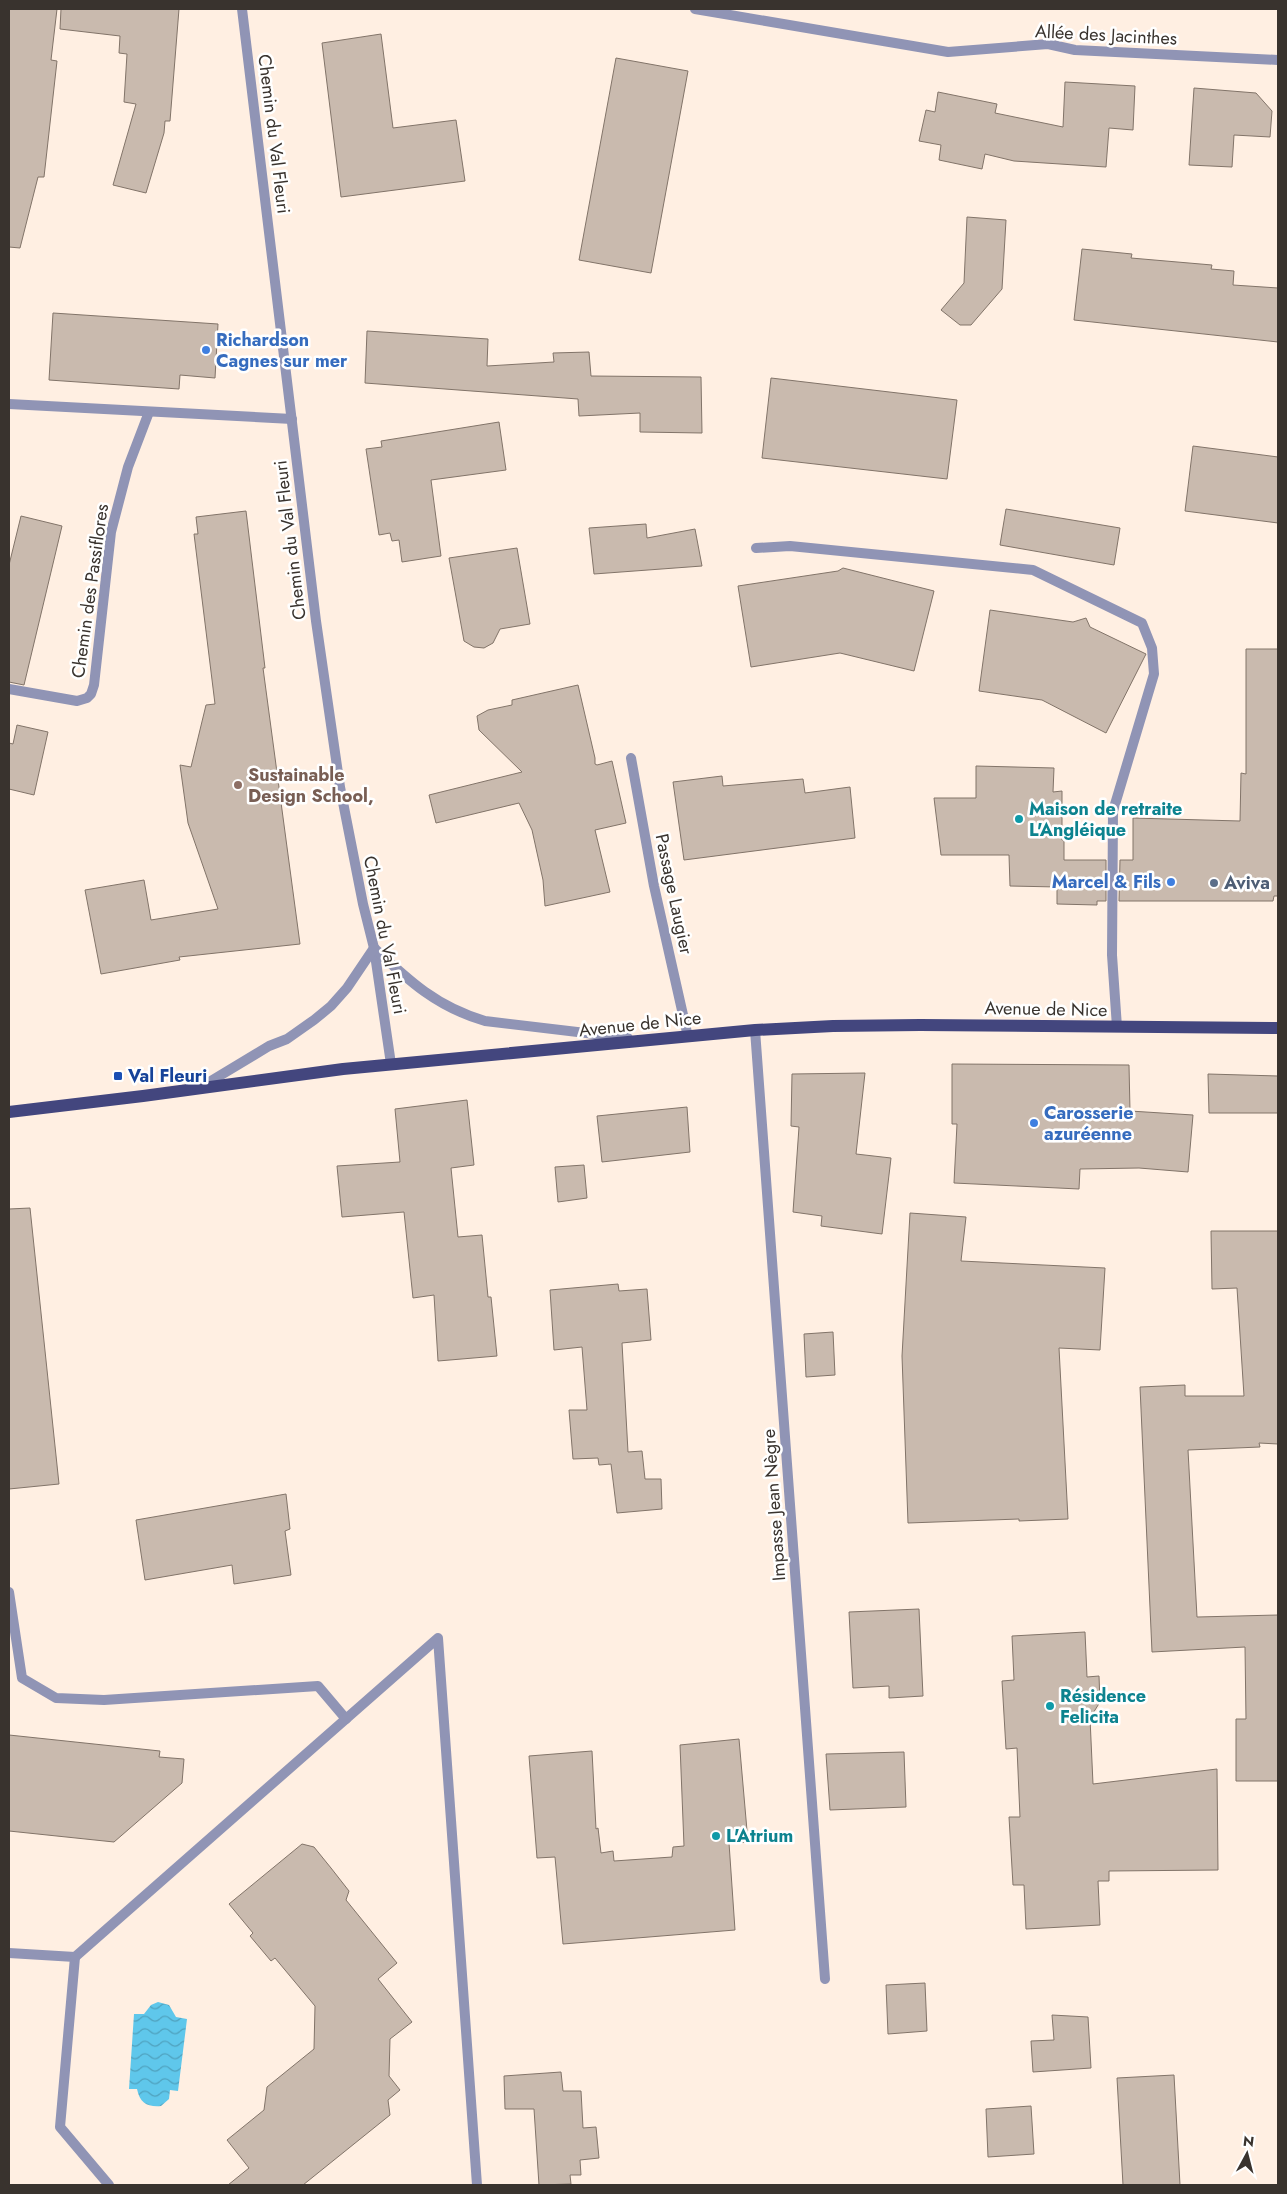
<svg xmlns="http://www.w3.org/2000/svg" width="1287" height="2194" viewBox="0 0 1287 2194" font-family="Jost,sans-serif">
<defs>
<pattern id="water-waves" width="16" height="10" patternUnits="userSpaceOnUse" patternTransform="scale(1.25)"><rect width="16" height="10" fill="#5fc7eb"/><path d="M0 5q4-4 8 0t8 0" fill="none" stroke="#4fa2bf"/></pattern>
</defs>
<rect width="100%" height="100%" fill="#ffefe2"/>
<path fill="url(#water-waves)" d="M 158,2002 L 169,2005 L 176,2017 L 187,2019 L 178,2091 L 170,2090 L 169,2099 L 161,2106 C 148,2107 140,2104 137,2089 L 129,2089 L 134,2014 L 144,2014 L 151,2005 Z"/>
<g fill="#c9baae" stroke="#827469">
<path d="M 9,9 L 57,9 L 51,60 L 57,61 L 44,177 L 38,177 L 20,248 L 9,247 Z"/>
<path d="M 61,9 L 179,9 L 170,121 L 165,121 L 164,133 L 146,193 L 113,185 L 136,104 L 124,102 L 127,54 L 119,53 L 120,36 L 60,29 Z"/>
<path d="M 381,34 L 393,128 L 456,120 L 465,181 L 341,197 L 322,43 Z"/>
<path d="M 616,58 L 688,71 L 651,273 L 579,260 Z"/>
<path d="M 1065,82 L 1135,86 L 1133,130 L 1109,128 L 1106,167 L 1014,161 L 985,154 L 982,169 L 939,160 L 941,145 L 919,141 L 926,110 L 935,112 L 938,92 L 997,104 L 995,113 L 1063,127 Z"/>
<path d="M 1194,88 L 1256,93 L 1272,111 L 1270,137 L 1234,135 L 1232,167 L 1189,165 Z"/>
<path d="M 967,217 L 1006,220 L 1002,289 L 971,325 L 960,325 L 941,310 L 964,283 Z"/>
<path d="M 1082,249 L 1132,254 L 1131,258 L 1212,265 L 1211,269 L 1234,271 L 1233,285 L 1278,288 L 1278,342 L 1074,320 Z"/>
<path d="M 53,313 L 218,324 L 215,378 L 180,375 L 179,389 L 49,380 Z"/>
<path d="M 367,331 L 488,339 L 487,366 L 554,362 L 553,353 L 589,352 L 591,376 L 701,377 L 702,433 L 640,432 L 640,413 L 579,416 L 578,399 L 365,383 Z"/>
<path d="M 771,378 L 957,400 L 947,479 L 762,458 Z"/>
<path d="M 499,422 L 506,470 L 431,480 L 441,556 L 402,562 L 399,540 L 392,541 L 390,533 L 379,535 L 366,449 L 382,447 L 381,441 Z"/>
<path d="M 1193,446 L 1278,457 L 1278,523 L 1185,511 Z"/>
<path d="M 1006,509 L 1120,528 L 1114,565 L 1000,545 Z"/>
<path d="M 246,511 L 265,668 L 263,668 L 300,944 L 179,957 L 180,960 L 101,974 L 85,890 L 144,880 L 151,920 L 218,909 L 188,823 L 180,765 L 191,767 L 206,705 L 215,704 L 194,534 L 198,534 L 196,517 Z"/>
<path d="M 21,516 L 62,526 L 24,685 L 9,682 L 9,565 Z"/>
<path d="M 646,524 L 647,538 L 695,529 L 702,566 L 594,574 L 589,528 Z"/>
<path d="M 517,548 L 530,624 L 500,629 L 493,643 L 484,648 L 474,647 L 464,641 L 449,558 Z"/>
<path d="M 843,568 L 934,591 L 914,671 L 840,653 L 751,667 L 738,586 L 838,571 Z"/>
<path d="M 990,610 L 1073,622 L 1086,618 L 1090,627 L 1146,654 L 1106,733 L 1042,700 L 979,691 Z"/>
<path d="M 1246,649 L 1278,649 L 1278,896 L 1274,896 L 1273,901 L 1119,901 L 1120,860 L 1133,860 L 1133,818 L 1240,821 L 1241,773 L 1246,774 Z"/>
<path d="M 578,685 L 595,758 L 595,764 L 597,765 L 612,761 L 626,823 L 595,830 L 610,892 L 545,906 L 543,880 L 532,830 L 519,803 L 436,823 L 429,795 L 522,772 L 479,730 L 477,716 L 488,710 L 512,705 L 512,700 Z"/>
<path d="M 17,725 L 48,732 L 34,795 L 9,789 L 9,743 L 13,744 Z"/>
<path d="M 976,766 L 1054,768 L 1053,792 L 1062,791 L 1062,840 L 1064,840 L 1064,860 L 1106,860 L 1106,901 L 1097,901 L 1097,905 L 1057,904 L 1057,887 L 1010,886 L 1009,855 L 941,855 L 934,798 L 976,798 Z"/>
<path d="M 722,776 L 723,786 L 803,779 L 805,793 L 850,787 L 855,838 L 684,860 L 673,782 Z"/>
<path d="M 952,1064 L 1129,1065 L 1130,1111 L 1193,1115 L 1188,1172 L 1139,1168 L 1080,1169 L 1079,1189 L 954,1183 L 957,1124 L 952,1124 Z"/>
<path d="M 865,1073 L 856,1154 L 891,1158 L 882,1234 L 821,1226 L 822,1216 L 793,1212 L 799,1127 L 791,1126 L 792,1074 Z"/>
<path d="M 1208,1074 L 1278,1076 L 1278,1113 L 1209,1113 Z"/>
<path d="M 467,1100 L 474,1165 L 451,1168 L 458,1237 L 482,1235 L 488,1297 L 491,1297 L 497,1356 L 438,1361 L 434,1295 L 413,1298 L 404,1212 L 342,1217 L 337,1166 L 400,1162 L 395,1109 Z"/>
<path d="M 687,1107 L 690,1152 L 602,1162 L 597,1116 Z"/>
<path d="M 584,1165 L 587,1198 L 558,1202 L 555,1167 Z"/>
<path d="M 30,1208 L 59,1484 L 9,1489 L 9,1209 Z"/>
<path d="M 910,1213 L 966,1217 L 961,1261 L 1105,1268 L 1100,1350 L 1059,1348 L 1068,1519 L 1019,1521 L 1019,1519 L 908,1523 L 902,1356 Z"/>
<path d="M 1211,1231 L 1278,1231 L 1278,1444 L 1259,1443 L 1260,1447 L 1188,1450 L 1197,1617 L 1278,1615 L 1278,1781 L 1236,1781 L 1236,1719 L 1246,1719 L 1245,1647 L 1152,1652 L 1140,1387 L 1185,1385 L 1185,1396 L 1244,1396 L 1237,1288 L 1212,1289 Z"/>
<path d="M 618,1284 L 619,1291 L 647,1289 L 651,1340 L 622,1343 L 628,1452 L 642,1451 L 645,1479 L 661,1479 L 662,1509 L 617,1513 L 611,1464 L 599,1465 L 598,1458 L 573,1459 L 569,1410 L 587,1410 L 582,1347 L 554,1350 L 550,1290 Z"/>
<path d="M 833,1332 L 835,1375 L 806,1377 L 804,1334 Z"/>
<path d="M 286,1494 L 290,1529 L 285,1531 L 291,1575 L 234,1584 L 232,1565 L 145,1580 L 136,1520 Z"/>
<path d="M 919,1609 L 923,1696 L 889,1698 L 889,1686 L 853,1688 L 849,1612 Z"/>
<path d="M 1085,1632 L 1087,1677 L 1099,1676 L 1100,1702 L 1090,1718 L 1093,1784 L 1217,1769 L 1218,1870 L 1109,1871 L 1109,1881 L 1098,1881 L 1100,1925 L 1026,1929 L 1024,1885 L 1013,1885 L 1009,1817 L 1020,1817 L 1017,1748 L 1006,1749 L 1002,1681 L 1014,1680 L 1012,1636 Z"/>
<path d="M 9,1735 L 160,1751 L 159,1757 L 184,1759 L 182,1783 L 114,1842 L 9,1831 Z"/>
<path d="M 739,1739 L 748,1842 L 729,1843 L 735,1930 L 563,1944 L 555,1857 L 537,1858 L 529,1756 L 592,1751 L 596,1829 L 598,1828 L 601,1853 L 613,1851 L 614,1861 L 672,1857 L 673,1847 L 684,1846 L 680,1745 Z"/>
<path d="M 904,1752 L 906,1807 L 830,1810 L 826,1754 Z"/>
<path d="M 302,1844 L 314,1847 L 331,1868 L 349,1891 L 346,1900 L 397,1963 L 378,1979 L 412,2022 L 390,2039 L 389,2076 L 400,2090 L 388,2100 L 390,2115 L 303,2185 L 228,2185 L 249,2168 L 227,2140 L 264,2110 L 267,2087 L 314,2049 L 315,2006 L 275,1958 L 271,1961 L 250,1936 L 253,1933 L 229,1904 Z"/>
<path d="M 925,1983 L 927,2031 L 888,2034 L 886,1985 Z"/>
<path d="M 1052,2015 L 1088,2017 L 1091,2068 L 1033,2072 L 1031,2041 L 1054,2040 Z"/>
<path d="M 561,2072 L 563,2091 L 581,2091 L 583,2128 L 596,2127 L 599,2158 L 580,2160 L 581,2175 L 570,2175 L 571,2184 L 539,2185 L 534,2109 L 505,2109 L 504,2076 Z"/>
<path d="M 1174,2075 L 1180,2185 L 1123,2185 L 1117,2078 Z"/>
<path d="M 1031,2106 L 1034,2154 L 988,2157 L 986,2109 Z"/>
</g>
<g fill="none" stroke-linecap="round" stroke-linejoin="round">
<g stroke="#9094b5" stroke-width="10">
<path d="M 756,548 L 790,546 L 1033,570 L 1142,623 L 1152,648 L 1154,674 L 1113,811 L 1112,955 L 1117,1027"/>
<path d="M 9,1592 L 22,1678 L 56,1698 L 104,1700 L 318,1686 L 346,1719"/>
</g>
<g stroke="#9094b5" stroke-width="10">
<path d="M 695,9 L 948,52 L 1048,44 L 1075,50 L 1278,60"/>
<path d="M 9,404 L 292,419"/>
<path d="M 9,689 L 77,701 L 87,698 L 91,694 L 94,685 L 111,532 L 128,467 L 149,412"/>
<path d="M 631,758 L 654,886 L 688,1037"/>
<path d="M 755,1030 L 825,1979"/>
<path d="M 9,1953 L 75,1957 L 60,2127 L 109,2185"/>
<path d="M 75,1957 L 438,1638 L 477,2185"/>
</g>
<g stroke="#9094b5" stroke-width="10">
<path d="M 242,9 L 316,621 L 340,787 L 363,904 L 374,948 L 391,1064"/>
<path d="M 374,948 C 409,981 437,1007 485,1021 L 628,1038"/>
<path d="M 201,1087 L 269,1046 L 287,1039 L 314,1020 L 331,1006 L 347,988 L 374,948"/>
</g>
<path stroke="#43467e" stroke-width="12" d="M 9,1112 L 143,1096 L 343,1069 L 755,1030 L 833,1026 L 920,1025 L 1278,1028"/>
</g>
<g fill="#3f7fe0" stroke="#fff" stroke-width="2">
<circle cx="206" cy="350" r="5"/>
<circle cx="1171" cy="882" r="5"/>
<circle cx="1034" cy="1123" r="5"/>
</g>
<circle fill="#8d6e63" stroke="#fff" stroke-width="2" cx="238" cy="785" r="5"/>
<g fill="#0f9aa8" stroke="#fff" stroke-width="2">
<circle cx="1019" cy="819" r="5"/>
<circle cx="1050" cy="1706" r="5"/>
<circle cx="716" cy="1836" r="5"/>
</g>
<circle fill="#5c6f8a" stroke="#fff" stroke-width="2" cx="1214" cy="883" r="5"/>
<rect fill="#1a4fb4" stroke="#fff" stroke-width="2" x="113" y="1071" width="10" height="10" rx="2.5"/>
<g text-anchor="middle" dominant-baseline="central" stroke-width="5" stroke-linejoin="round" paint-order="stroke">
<g font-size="18" fill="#39332e" stroke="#fff">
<text transform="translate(1106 35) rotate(3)">Allée des Jacinthes</text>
<text transform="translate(274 134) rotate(83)">Chemin du Val Fleuri</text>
<text transform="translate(290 540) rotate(-97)">Chemin du Val Fleuri</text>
<text transform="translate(90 591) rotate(-82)">Chemin des Passiflores</text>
<text transform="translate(674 894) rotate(78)">Passage Laugier</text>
<text transform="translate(385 935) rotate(79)">Chemin du Val Fleuri</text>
<text transform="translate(1046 1009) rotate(1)">Avenue de Nice</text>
<text transform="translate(640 1024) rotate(-6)">Avenue de Nice</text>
<text transform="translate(774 1505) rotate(-94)">Impasse Jean Nègre</text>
</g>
<g font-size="18" font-weight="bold" fill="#366cbe" stroke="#fff" text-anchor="start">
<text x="216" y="340">Richardson<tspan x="216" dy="21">Cagnes sur mer</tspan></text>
<text x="1161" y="882" text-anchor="end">Marcel &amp; Fils</text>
<text x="1044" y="1113">Carosserie<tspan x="1044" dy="21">azuréenne</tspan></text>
</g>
<g font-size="18" font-weight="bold" fill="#785e54" stroke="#fff" text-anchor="start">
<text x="248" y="775">Sustainable<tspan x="248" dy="21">Design School,</tspan></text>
</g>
<g font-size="18" font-weight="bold" fill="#0d838f" stroke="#fff" text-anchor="start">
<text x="1029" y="809">Maison de retraite<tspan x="1029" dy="21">L'Angléique</tspan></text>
<text x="1060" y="1696">Résidence<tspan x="1060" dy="21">Felicita</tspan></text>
<text x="726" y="1836">L'Atrium</text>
</g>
<g font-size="18" font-weight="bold" fill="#4e5e75" stroke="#fff" text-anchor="start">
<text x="1224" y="883">Aviva</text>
</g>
<g font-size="18" font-weight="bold" fill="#164399" stroke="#fff" text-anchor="start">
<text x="128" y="1076">Val Fleuri</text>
</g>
</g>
<rect width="1287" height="2194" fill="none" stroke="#39332e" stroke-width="20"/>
<g transform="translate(1247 2154) rotate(7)" stroke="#ffffff" stroke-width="4" paint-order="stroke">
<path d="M0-4L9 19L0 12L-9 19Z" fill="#39332e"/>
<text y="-8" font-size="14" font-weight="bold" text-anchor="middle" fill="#39332e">N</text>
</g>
</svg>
